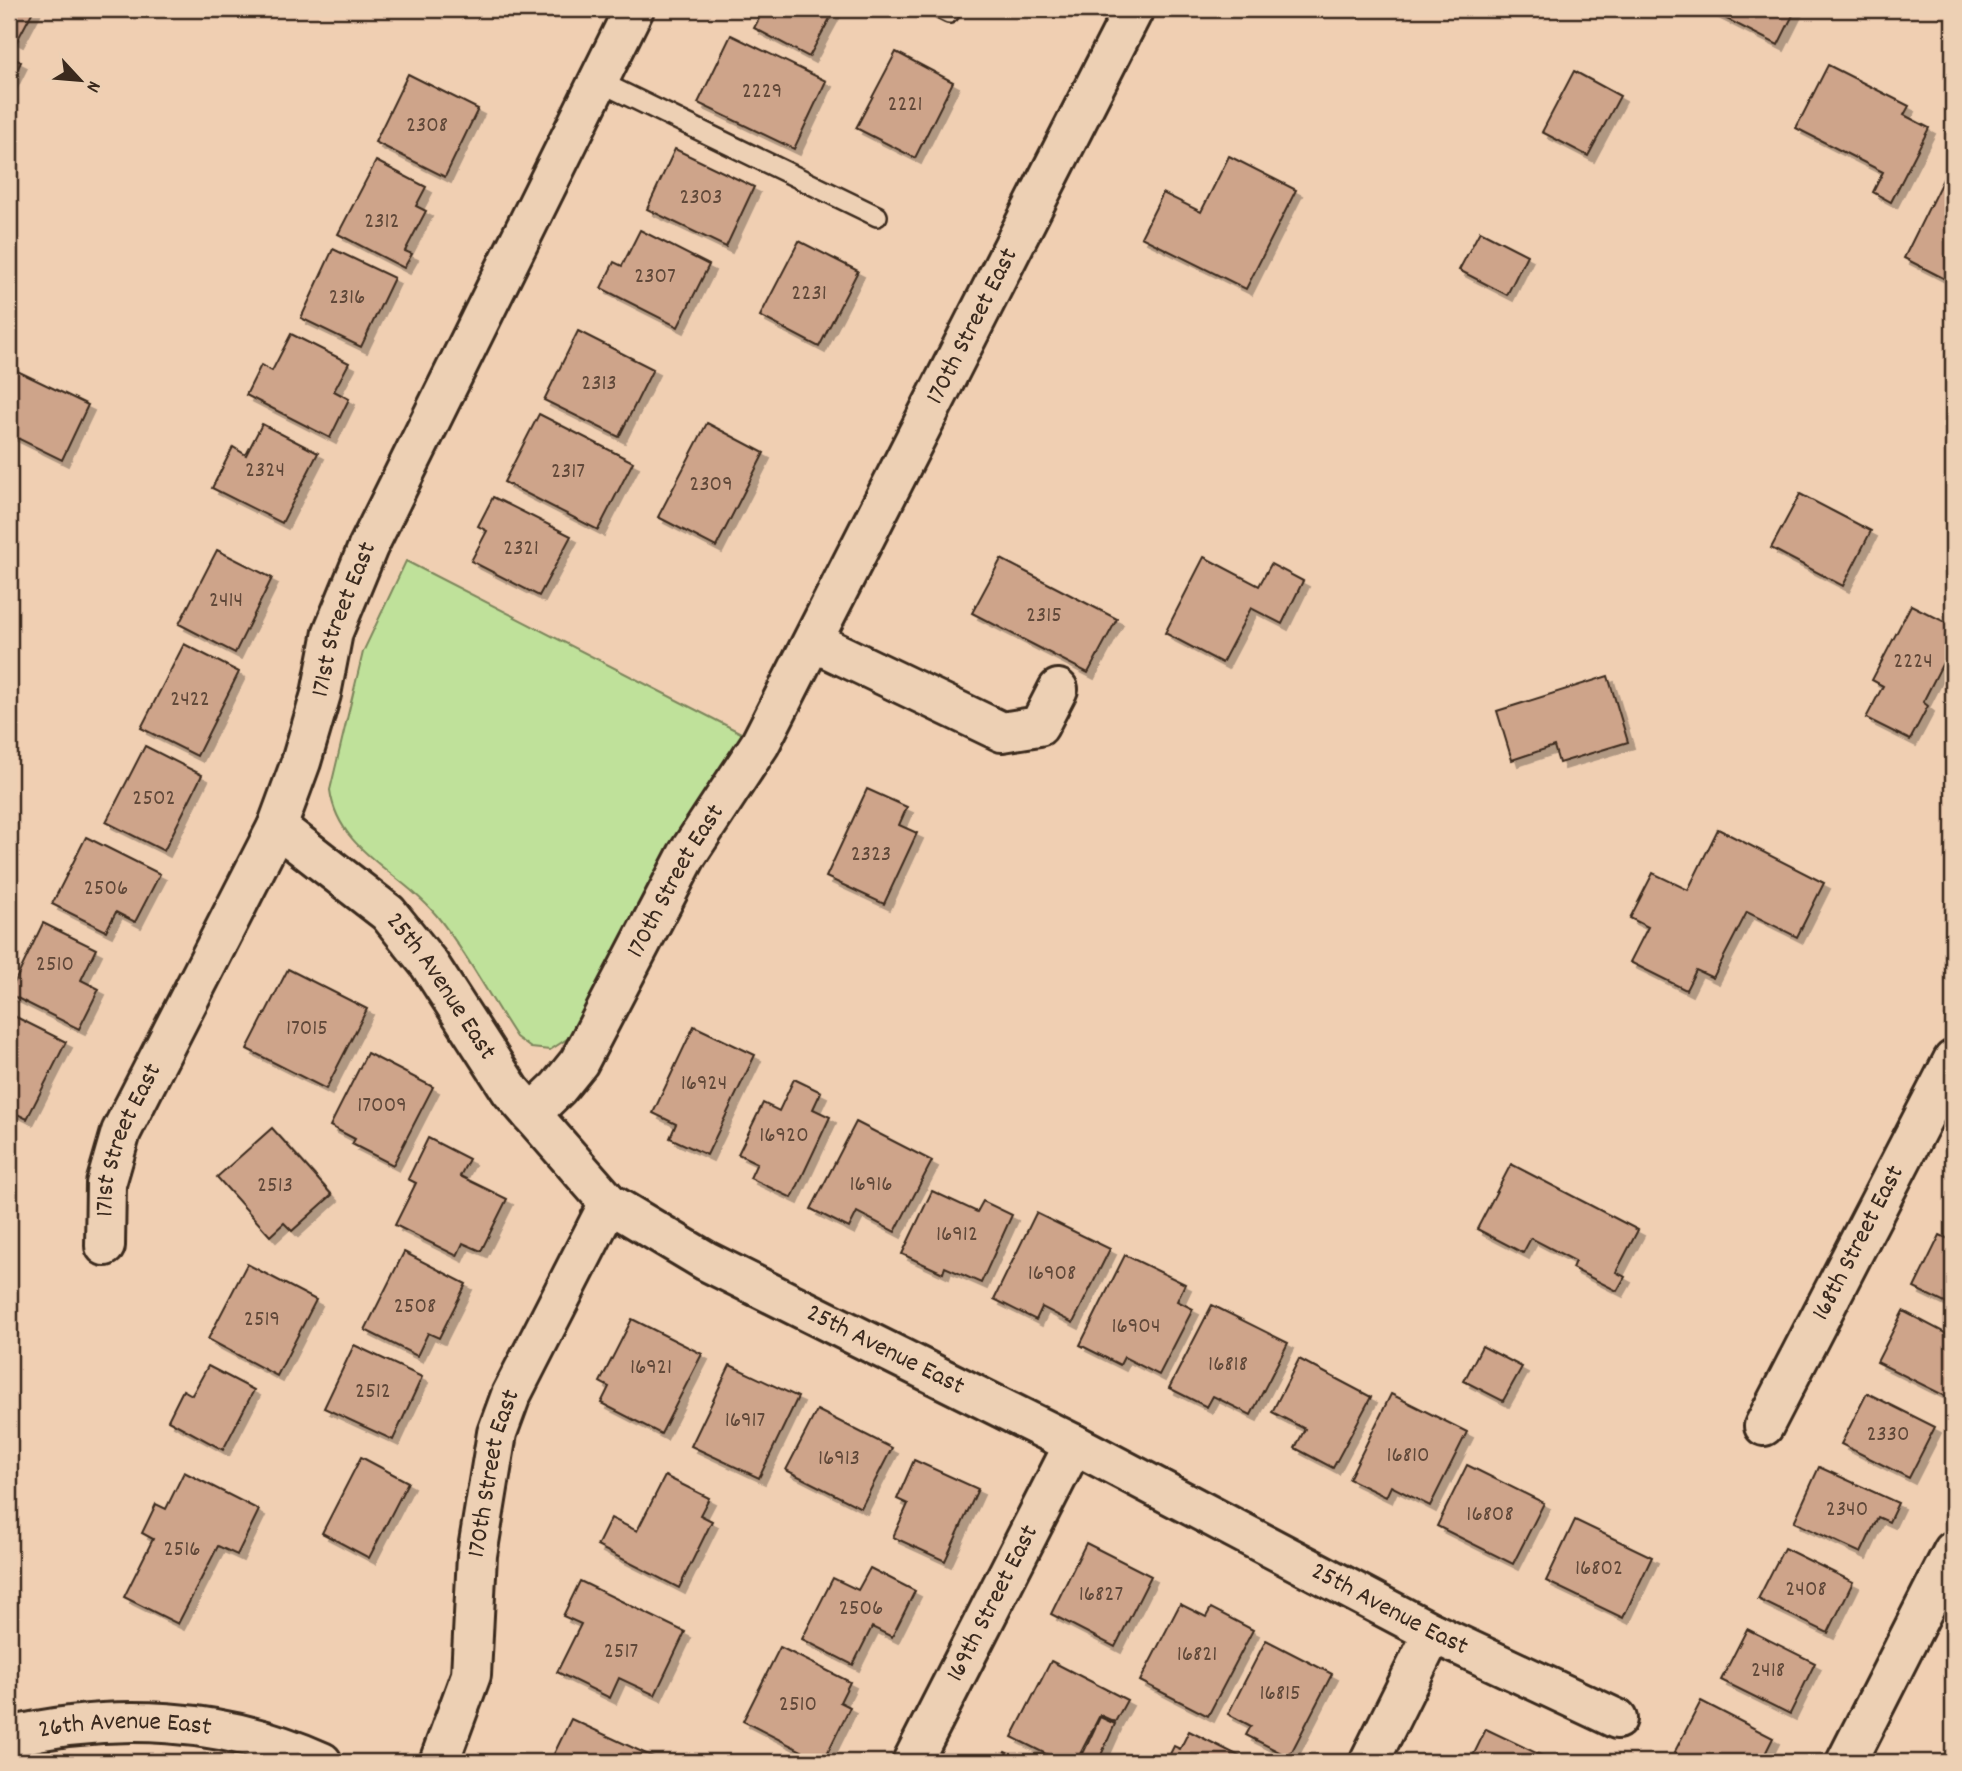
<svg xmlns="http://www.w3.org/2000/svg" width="1962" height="1771" viewBox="0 0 1962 1771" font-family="Dekko,sans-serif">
<defs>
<filter id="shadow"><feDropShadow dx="6" dy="6" stdDeviation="0" flood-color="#0004"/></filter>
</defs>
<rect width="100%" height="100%" fill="#f0cfb2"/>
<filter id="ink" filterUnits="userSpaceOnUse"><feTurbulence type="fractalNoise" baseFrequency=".0143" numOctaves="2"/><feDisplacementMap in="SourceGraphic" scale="14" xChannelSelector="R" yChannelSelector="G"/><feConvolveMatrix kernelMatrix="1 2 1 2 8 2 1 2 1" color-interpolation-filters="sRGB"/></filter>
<g filter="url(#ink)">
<path fill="#bfe19a" stroke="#7d865c" stroke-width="2" d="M 406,561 L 743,734 L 669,847 L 570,1037 L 550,1050 L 531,1048 L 516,1037 C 490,998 467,953 437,916 C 400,871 338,851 330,790 L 363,652 Z"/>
<g fill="#cea48a" stroke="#3b2a1e" stroke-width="2" filter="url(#shadow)">
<path d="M 9,9 L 34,9 L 17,41 L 9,37 Z"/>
<path d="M 764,9 L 835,9 L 809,57 L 754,28 Z"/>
<path d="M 1707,9 L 1796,9 L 1778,45 Z"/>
<path d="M 731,35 L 826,81 L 794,149 L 698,103 Z"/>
<path d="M 896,52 L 953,82 L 915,158 L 856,128 Z"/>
<path d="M 9,56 L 21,62 L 9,86 Z"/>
<path d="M 1828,65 L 1909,106 L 1904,115 L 1929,128 L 1891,202 L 1873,192 L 1883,172 L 1796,128 Z"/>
<path d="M 1574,71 L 1620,96 L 1588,156 L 1542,132 Z"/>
<path d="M 408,74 L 478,109 L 445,177 L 375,142 Z"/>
<path d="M 675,149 L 754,187 L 726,247 L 647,209 Z"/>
<path d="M 1229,156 L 1296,190 L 1246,289 L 1141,237 L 1163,193 L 1201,212 Z"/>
<path d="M 1953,159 L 1953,283 L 1904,258 Z"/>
<path d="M 376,161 L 426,187 L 416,206 L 426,211 L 405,251 L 412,254 L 404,268 L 338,234 Z"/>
<path d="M 640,230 L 709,265 L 678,327 L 601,288 L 614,262 L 622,266 Z"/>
<path d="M 1480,231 L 1527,255 L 1507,295 L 1459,270 Z"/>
<path d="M 799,241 L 858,271 L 819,347 L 760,316 Z"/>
<path d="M 333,249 L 394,278 L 361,347 L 301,318 Z"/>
<path d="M 578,331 L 653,369 L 619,437 L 544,400 Z"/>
<path d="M 291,334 L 349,363 L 334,391 L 349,399 L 330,438 L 246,395 L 261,365 L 272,371 Z"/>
<path d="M 9,367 L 88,405 L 62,460 L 9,434 Z"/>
<path d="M 539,414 L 633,462 L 598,530 L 504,482 Z"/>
<path d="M 707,423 L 764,453 L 716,547 L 658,517 Z"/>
<path d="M 262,424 L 318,453 L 282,523 L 212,488 L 233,447 L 246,455 Z"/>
<path d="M 1800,494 L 1871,531 L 1843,586 L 1771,548 Z"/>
<path d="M 493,497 L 571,536 L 539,596 L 471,561 L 487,531 L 478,526 Z"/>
<path d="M 217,550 L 272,578 L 235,653 L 179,624 Z"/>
<path d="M 1204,557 L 1259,586 L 1271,564 L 1303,581 L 1282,624 L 1251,608 L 1222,663 L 1165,633 Z"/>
<path d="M 1001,559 L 1117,619 L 1088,673 L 972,613 Z"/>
<path d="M 1911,605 L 1953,626 L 1953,643 L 1923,702 L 1928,706 L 1910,740 L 1866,718 L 1883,686 L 1872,680 Z"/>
<path d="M 184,644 L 239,672 L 197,756 L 141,728 Z"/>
<path d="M 1608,676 L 1628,742 L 1559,763 L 1554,746 L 1512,760 L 1497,711 Z"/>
<path d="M 145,746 L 202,775 L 164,851 L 106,822 Z"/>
<path d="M 867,789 L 907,807 L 899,825 L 917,833 L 884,904 L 826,877 Z"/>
<path d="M 1718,829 L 1824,883 L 1797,937 L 1747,912 L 1713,978 L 1696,970 L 1686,990 L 1630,962 L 1648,927 L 1630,918 L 1653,873 L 1688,890 Z"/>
<path d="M 86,837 L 160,874 L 135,922 L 116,912 L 106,931 L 52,904 Z"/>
<path d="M 43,923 L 96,949 L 81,980 L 99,989 L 79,1029 L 9,994 Z"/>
<path d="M 288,969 L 367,1009 L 326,1089 L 247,1049 Z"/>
<path d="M 10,1014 L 66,1042 L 27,1119 L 9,1110 Z"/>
<path d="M 694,1026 L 755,1055 L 707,1155 L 670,1138 L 676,1124 L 653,1113 Z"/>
<path d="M 367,1053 L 433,1087 L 393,1165 L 352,1144 L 355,1139 L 330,1126 Z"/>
<path d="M 794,1079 L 821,1092 L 813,1109 L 830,1117 L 792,1198 L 750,1178 L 757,1163 L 738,1154 L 763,1103 L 779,1111 Z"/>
<path d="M 856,1122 L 932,1161 L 895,1232 L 857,1212 L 849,1228 L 811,1209 Z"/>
<path d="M 272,1128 L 332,1195 L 292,1231 L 284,1223 L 270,1236 L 217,1177 Z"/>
<path d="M 428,1138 L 469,1159 L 460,1176 L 507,1199 L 481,1251 L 463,1243 L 457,1256 L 395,1225 L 416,1183 L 408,1179 Z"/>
<path d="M 1511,1164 L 1638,1230 L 1616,1272 L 1625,1277 L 1617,1291 L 1572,1268 L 1575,1261 L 1531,1238 L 1523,1253 L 1477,1229 Z"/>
<path d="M 932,1191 L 977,1212 L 983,1201 L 1012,1215 L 981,1283 L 945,1267 L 943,1273 L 902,1254 Z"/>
<path d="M 1036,1213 L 1110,1249 L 1073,1323 L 1042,1307 L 1036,1320 L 994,1299 Z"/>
<path d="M 1940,1235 L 1953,1241 L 1953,1307 L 1914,1288 Z"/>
<path d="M 404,1252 L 466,1284 L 439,1338 L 428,1333 L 417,1356 L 365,1330 Z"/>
<path d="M 1125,1255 L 1185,1284 L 1177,1301 L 1193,1309 L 1159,1375 L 1124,1357 L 1120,1365 L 1080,1345 Z"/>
<path d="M 247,1264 L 316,1300 L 277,1376 L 208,1339 Z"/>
<path d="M 1212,1305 L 1288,1343 L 1251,1415 L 1213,1396 L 1207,1407 L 1169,1388 Z"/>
<path d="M 1903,1311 L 1953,1337 L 1953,1385 L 1947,1397 L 1877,1362 Z"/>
<path d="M 632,1319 L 702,1354 L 661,1434 L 601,1403 L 609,1387 L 600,1382 Z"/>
<path d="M 354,1345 L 422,1377 L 393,1440 L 324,1408 Z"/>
<path d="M 1482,1346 L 1522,1367 L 1503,1401 L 1464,1381 Z"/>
<path d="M 1299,1359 L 1371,1397 L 1333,1468 L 1295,1448 L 1305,1429 L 1272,1412 Z"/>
<path d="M 730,1365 L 798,1397 L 759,1478 L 691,1446 Z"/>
<path d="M 208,1366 L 254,1390 L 223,1450 L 168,1420 L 183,1390 L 192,1395 Z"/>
<path d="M 1867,1393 L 1935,1427 L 1909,1478 L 1841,1444 Z"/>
<path d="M 1391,1394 L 1467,1432 L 1430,1506 L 1391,1486 L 1386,1497 L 1349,1479 Z"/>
<path d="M 817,1410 L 892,1448 L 861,1508 L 786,1470 Z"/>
<path d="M 361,1457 L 408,1482 L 369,1558 L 322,1533 Z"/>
<path d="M 914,1460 L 978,1489 L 945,1561 L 893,1537 L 908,1504 L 897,1499 Z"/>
<path d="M 1467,1465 L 1544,1503 L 1513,1564 L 1437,1526 Z"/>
<path d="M 1819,1467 L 1898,1503 L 1889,1522 L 1878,1517 L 1861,1553 L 1794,1522 Z"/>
<path d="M 184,1472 L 259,1510 L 237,1555 L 218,1546 L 178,1624 L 124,1597 L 153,1539 L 142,1533 L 156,1504 L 166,1509 Z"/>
<path d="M 665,1476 L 709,1498 L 700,1515 L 712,1521 L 679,1588 L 597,1546 L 611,1518 L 637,1531 Z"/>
<path d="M 1575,1520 L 1652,1557 L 1623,1618 L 1546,1581 Z"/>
<path d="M 1086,1543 L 1151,1576 L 1115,1647 L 1051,1614 Z"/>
<path d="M 1784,1548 L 1853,1582 L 1828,1633 L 1758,1599 Z"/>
<path d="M 870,1568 L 915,1591 L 892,1637 L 872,1627 L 853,1665 L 802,1639 L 833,1578 L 858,1590 Z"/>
<path d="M 580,1581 L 685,1632 L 655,1695 L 619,1678 L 610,1698 L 557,1672 L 581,1624 L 563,1616 Z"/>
<path d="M 1180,1604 L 1206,1617 L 1211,1608 L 1253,1630 L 1208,1716 L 1140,1681 Z"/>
<path d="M 1747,1629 L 1815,1663 L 1790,1714 L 1721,1680 Z"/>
<path d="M 1266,1640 L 1332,1674 L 1289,1757 L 1246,1735 L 1251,1726 L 1228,1714 Z"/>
<path d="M 780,1647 L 850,1682 L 840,1702 L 850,1707 L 823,1762 L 743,1721 Z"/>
<path d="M 1051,1661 L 1127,1700 L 1115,1722 L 1100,1715 L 1076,1762 L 1062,1762 L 1012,1737 Z"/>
<path d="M 1701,1701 L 1773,1738 L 1761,1762 L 1692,1762 L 1674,1753 Z"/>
<path d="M 1100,1717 L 1115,1724 L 1098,1762 L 1090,1762 L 1081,1758 Z"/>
<path d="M 571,1719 L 653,1757 L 651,1762 L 550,1762 Z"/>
<path d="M 1486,1729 L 1555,1762 L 1470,1762 Z"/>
<path d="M 1189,1731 L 1251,1762 L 1166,1762 L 1174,1746 L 1180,1749 Z"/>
<path d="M 1005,1752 L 1024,1762 L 1000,1762 Z"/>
</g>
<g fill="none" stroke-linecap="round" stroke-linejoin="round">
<defs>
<g id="lane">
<path d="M 941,9 L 949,13"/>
<path d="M 598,81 L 877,216"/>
</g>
<g id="street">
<path d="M 814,642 L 1002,732 L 1039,726 L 1058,689"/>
<path id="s1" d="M 277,827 L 388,913 L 429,964 L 511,1091 L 609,1203 L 706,1261 L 1074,1444 L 1433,1633 L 1617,1719"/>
<path id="s2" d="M 531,1114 L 558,1088 L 579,1062 L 687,855 L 760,744 L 1134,9"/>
<path id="s3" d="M 105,1246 L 106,1184 L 121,1132 L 277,827 L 301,762 L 321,694 L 333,632 L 368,547 L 634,9"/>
<path id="s4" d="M 1764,1426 L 1953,1060"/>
<path id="s5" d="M 9,1737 C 114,1712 223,1717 322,1762"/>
<path id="s6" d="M 439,1762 L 471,1675 L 477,1555 L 497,1433 L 511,1395 L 609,1203"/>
<path id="s7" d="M 912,1762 L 1074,1444"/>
<path d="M 1369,1762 L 1433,1633"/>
<path d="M 1846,1762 L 1953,1551"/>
</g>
</defs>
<use href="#lane" stroke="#3b2a1e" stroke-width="24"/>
<use href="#street" stroke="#3b2a1e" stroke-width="44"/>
<use href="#lane" stroke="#edd0b4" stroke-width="19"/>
<use href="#street" stroke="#edd0b4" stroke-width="38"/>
</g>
</g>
<g text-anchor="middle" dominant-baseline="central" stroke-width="7" stroke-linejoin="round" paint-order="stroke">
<g font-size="23" fill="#604839">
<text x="762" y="92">2229</text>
<text x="905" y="105">2221</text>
<text x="427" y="126">2308</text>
<text x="701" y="198">2303</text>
<text x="382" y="222">2312</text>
<text x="655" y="277">2307</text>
<text x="809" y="294">2231</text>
<text x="347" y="298">2316</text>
<text x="599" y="384">2313</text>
<text x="265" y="471">2324</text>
<text x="568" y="472">2317</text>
<text x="711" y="485">2309</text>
<text x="521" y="549">2321</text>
<text x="226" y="601">2414</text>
<text x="1044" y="616">2315</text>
<text x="1913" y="662">2224</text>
<text x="190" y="700">2422</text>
<text x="154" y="799">2502</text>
<text x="871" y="855">2323</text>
<text x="106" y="889">2506</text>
<text x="55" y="965">2510</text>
<text x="307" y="1029">17015</text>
<text x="704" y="1084">16924</text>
<text x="382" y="1106">17009</text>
<text x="784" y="1136">16920</text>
<text x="871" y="1185">16916</text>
<text x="275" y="1186">2513</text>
<text x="957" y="1235">16912</text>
<text x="1052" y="1274">16908</text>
<text x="415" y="1307">2508</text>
<text x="262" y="1320">2519</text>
<text x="1136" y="1327">16904</text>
<text x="1228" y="1365">16818</text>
<text x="651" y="1368">16921</text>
<text x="373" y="1392">2512</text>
<text x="745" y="1421">16917</text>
<text x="1888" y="1435">2330</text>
<text x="1408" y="1456">16810</text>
<text x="839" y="1459">16913</text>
<text x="1847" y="1510">2340</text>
<text x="1490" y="1515">16808</text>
<text x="182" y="1550">2516</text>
<text x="1599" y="1569">16802</text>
<text x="1806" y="1590">2408</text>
<text x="1101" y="1595">16827</text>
<text x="861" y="1609">2506</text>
<text x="621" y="1652">2517</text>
<text x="1197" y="1655">16821</text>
<text x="1768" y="1671">2418</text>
<text x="1280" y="1694">16815</text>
<text x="798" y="1705">2510</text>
</g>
<g font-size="26" fill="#3b2a1e" stroke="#edd0b4">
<text stroke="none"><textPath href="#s2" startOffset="906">170th Street East</textPath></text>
<text stroke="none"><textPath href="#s3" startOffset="677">171st Street East</textPath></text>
<text stroke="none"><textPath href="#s2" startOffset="276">170th Street East</textPath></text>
<text stroke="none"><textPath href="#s1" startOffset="231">25th Avenue East</textPath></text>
<text stroke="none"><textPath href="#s3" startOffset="110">171st Street East</textPath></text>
<text stroke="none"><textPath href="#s4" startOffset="206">168th Street East</textPath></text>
<text stroke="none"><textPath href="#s1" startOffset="819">25th Avenue East</textPath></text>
<text stroke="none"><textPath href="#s6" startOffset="296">170th Street East</textPath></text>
<text stroke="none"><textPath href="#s7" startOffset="178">169th Street East</textPath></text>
<text stroke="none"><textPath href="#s1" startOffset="1386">25th Avenue East</textPath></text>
<text stroke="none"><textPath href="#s5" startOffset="117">26th Avenue East</textPath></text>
</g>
</g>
<rect width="1962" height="1771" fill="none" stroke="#edd0b4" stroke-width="35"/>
<rect x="18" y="18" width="1927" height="1736" fill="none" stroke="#3b2a1e" stroke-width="2.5" filter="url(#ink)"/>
<g transform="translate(80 80) rotate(116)" stroke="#edd0b4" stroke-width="5" paint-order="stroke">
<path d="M0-5L12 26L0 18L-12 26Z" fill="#3b2a1e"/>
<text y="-10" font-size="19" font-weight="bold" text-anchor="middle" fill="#3b2a1e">N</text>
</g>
</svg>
